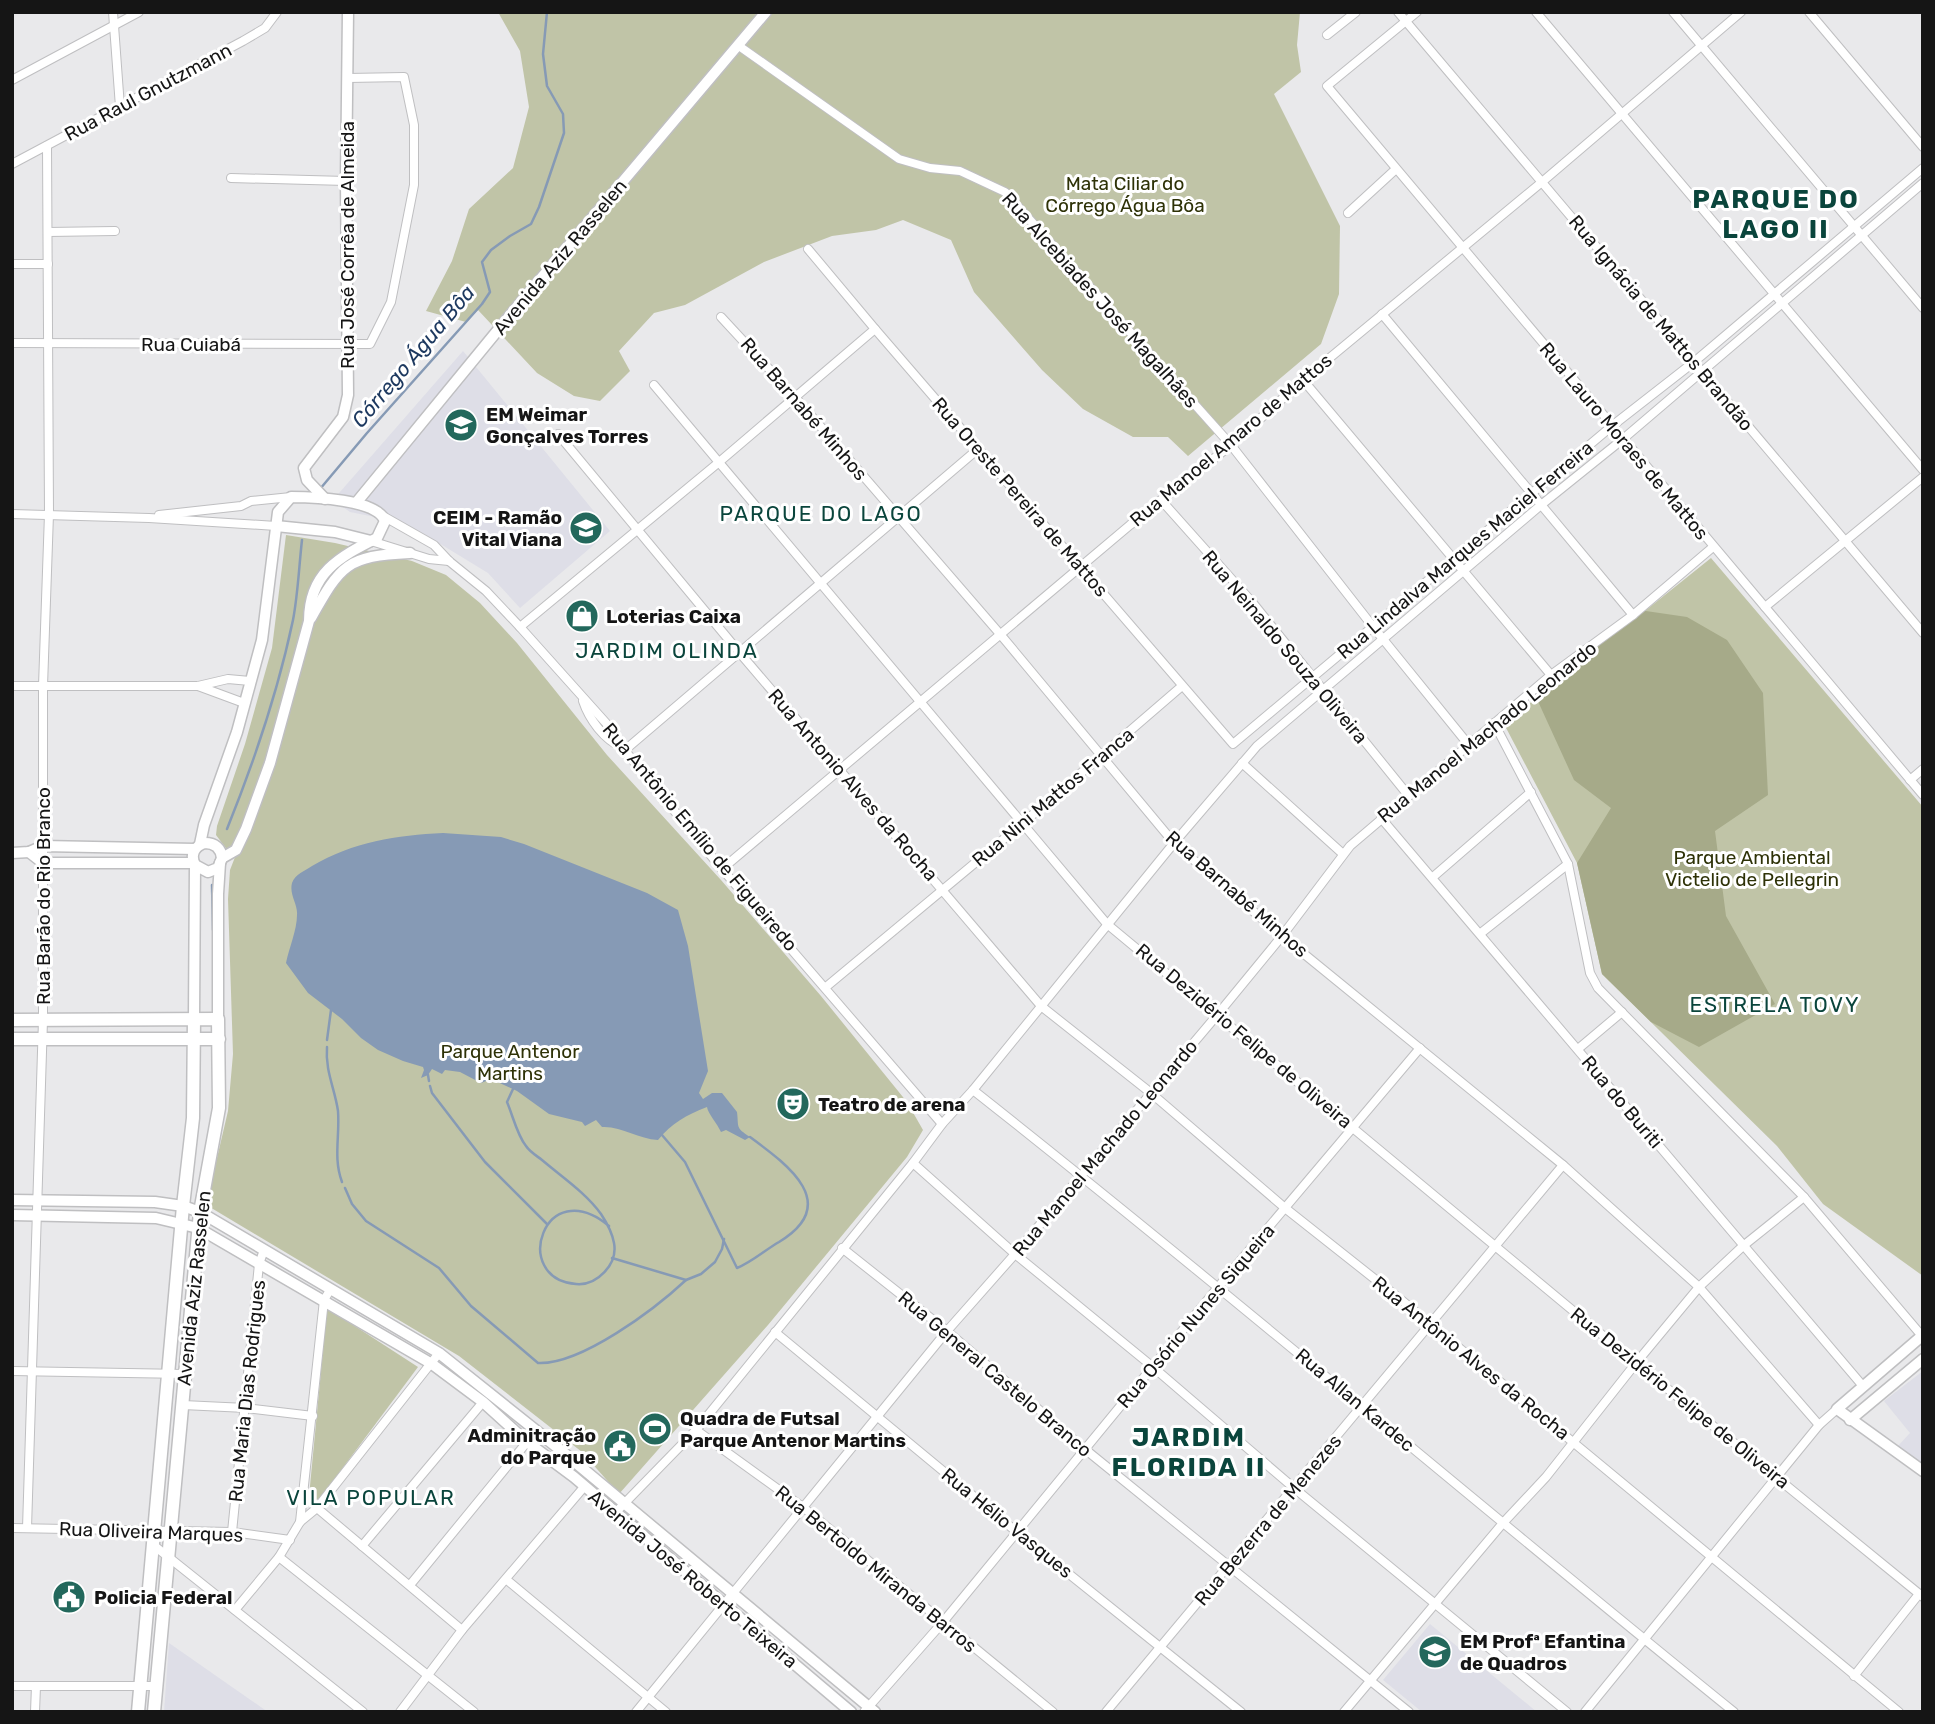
<svg xmlns="http://www.w3.org/2000/svg" width="1935" height="1724" viewBox="0 0 1935 1724" font-family="Rubik,sans-serif">
<rect width="100%" height="100%" fill="#e9e9eb"/>
<g fill="#dedee7">
<path d="M 463,351 L 610,531 L 520,608 L 488,573 L 424,534 L 385,519 L 350,512 L 333,500 Z"/>
<path d="M 1923,1371 L 1923,1464 L 1898,1446 L 1910,1433 L 1884,1401 Z"/>
<path d="M 1430,1624 L 1537,1712 L 1422,1712 L 1383,1680 Z"/>
<path d="M 169,1643 L 268,1712 L 164,1712 Z"/>
</g>
<g fill="#c0c4a7">
<path d="M 498,12 L 1300,12 L 1297,45 L 1301,72 L 1274,94 L 1340,226 L 1339,294 L 1321,344 L 1188,456 L 1168,437 L 1133,437 L 1083,409 L 1042,370 L 974,292 L 951,240 L 903,220 L 876,230 L 832,236 L 764,262 L 685,305 L 654,313 L 619,351 L 630,371 L 600,401 L 574,396 L 537,373 L 478,310 L 466,322 L 426,311 L 452,261 L 469,209 L 513,168 L 529,107 L 520,51 Z"/>
<path d="M 286,535 L 335,543 L 412,561 L 446,575 L 480,603 L 517,643 L 607,755 L 721,880 L 821,996 L 907,1102 L 923,1130 L 907,1157 L 768,1325 L 619,1494 L 582,1452 L 459,1356 L 208,1206 L 210,1188 L 228,1111 L 233,1054 L 228,899 L 230,870 L 237,852 L 236,846 L 231,846 L 228,851 L 216,835 L 217,826 L 245,744 L 272,648 Z"/>
<path d="M 1711,558 L 1923,807 L 1923,1276 L 1823,1204 L 1777,1146 L 1602,974 L 1577,863 L 1504,724 Z"/>
<path d="M 327,1308 L 418,1367 L 321,1497 L 316,1500 L 310,1494 L 310,1486 Z"/>
</g>
<path fill="#a6aa89" d="M 1639,610 L 1687,617 L 1727,640 L 1763,693 L 1768,795 L 1715,831 L 1726,916 L 1775,1004 L 1699,1047 L 1651,1022 L 1602,974 L 1577,863 L 1611,808 L 1574,780 L 1536,697 Z"/>
<path fill="#869ab5" d="M 443,833 L 501,837 L 524,844 L 647,893 L 678,910 L 688,946 L 708,1071 L 699,1093 L 703,1099 L 712,1093 L 722,1093 L 737,1112 C 739,1128 735,1127 750,1137 L 745,1140 L 726,1130 L 721,1132 C 717,1123 708,1114 707,1107 C 686,1115 672,1123 658,1140 C 638,1139 622,1126 602,1127 L 596,1120 L 585,1126 L 582,1122 L 549,1114 L 517,1091 L 491,1079 L 481,1083 L 460,1072 L 445,1070 L 442,1074 L 432,1069 L 428,1075 L 421,1078 L 424,1070 L 423,1067 L 403,1061 L 378,1050 L 361,1038 L 342,1019 L 308,993 L 286,963 C 289,948 297,930 297,915 C 298,904 289,895 292,883 C 295,874 305,871 312,866 C 353,842 397,835 443,833 Z"/>
<g fill="none" stroke-linecap="round" stroke-linejoin="round">
<g stroke="#869ab5" stroke-width="2.5">
<path d="M 320,489 L 367,433 L 482,304 L 490,292 L 482,262 L 491,250 L 510,236 L 531,224 L 539,207 L 564,133 L 563,114 L 547,86 L 543,54 L 547,12"/>
<path d="M 227,829 C 254,762 278,691 293,620 C 298,594 299,566 302,540"/>
<path d="M 212,885 L 213,930"/>
<path d="M 327,1040 L 331,1010"/>
<path d="M 327,1047 C 325,1071 335,1089 338,1111 C 340,1136 333,1158 342,1182"/>
<path d="M 428,1075 L 429,1081"/>
<path d="M 430,1086 L 432,1093 L 485,1162 L 547,1224"/>
<path d="M 513,1089 L 507,1102 C 513,1116 517,1135 526,1146 C 530,1152 537,1156 542,1160 C 562,1177 586,1193 601,1214 C 607,1223 612,1232 614,1243 C 618,1264 597,1286 576,1284 C 510,1279 544,1172 609,1226"/>
<path d="M 662,1135 L 685,1162 L 737,1268 C 752,1262 765,1250 779,1242 C 842,1204 788,1165 750,1137"/>
<path d="M 345,1188 L 352,1204 L 366,1221 L 439,1268 L 471,1306 L 538,1363 C 581,1365 655,1309 686,1280"/>
<path d="M 612,1258 L 686,1280 L 701,1274 L 715,1262 L 722,1249 L 724,1239"/>
</g>
<defs>
<g id="street">
<path d="M 113,12 L 120,107"/>
<path d="M 1398,12 L 1923,633"/>
<path d="M 1417,12 L 1327,86 L 1923,795"/>
<path d="M 1536,12 L 1923,470"/>
<path d="M 1673,12 L 1923,308"/>
<path d="M 1809,12 L 1923,147"/>
<path d="M 1327,35 L 1356,12"/>
<path d="M 739,46 L 899,159 L 930,168 L 960,171 L 1005,192 L 1231,445 L 1374,628 L 1468,744"/>
<path d="M 12,80 L 139,12"/>
<path d="M 12,164 L 243,41 L 265,28 L 277,12"/>
<path d="M 231,178 L 346,181"/>
<path d="M 1348,213 L 1396,169"/>
<path d="M 48,232 L 115,231"/>
<path d="M 808,249 L 875,329 L 1233,744 L 1612,426 L 1694,362 L 1923,168"/>
<path d="M 12,264 L 48,264"/>
<path d="M 1382,314 L 1633,615"/>
<path d="M 721,317 L 795,397 L 1000,634 L 1174,843 L 1282,936 L 1563,1165 L 1699,1287 L 1819,1425"/>
<path d="M 12,343 L 370,344 L 391,302 L 414,185 L 414,125 L 404,77 L 348,78"/>
<path d="M 1303,380 L 1551,675"/>
<path d="M 654,385 L 1107,924 L 1636,1363 L 1923,1597"/>
<path d="M 558,434 L 739,652 L 1041,1006 L 1151,1093 L 1285,1208 L 1400,1299 L 1899,1712"/>
<path d="M 1161,500 L 1252,602 L 1408,795"/>
<path d="M 12,514 L 149,518 L 276,526"/>
<path d="M 159,515 L 241,506 L 251,501 L 291,497"/>
<path d="M 383,516 L 434,545 L 449,561 L 486,591 L 520,627 L 606,723 L 622,747 L 722,869 L 942,1124"/>
<path d="M 371,541 L 429,559 L 449,561"/>
<path d="M 1765,607 L 1923,477"/>
<path d="M 520,627 L 718,463 L 875,329"/>
<path d="M 12,686 L 198,686 L 228,679 L 250,681"/>
<path d="M 198,686 L 244,703"/>
<path d="M 583,701 C 589,719 604,740 622,747"/>
<path d="M 1494,723 L 1568,864 L 1590,973 L 1598,988 L 1804,1197 L 1922,1336"/>
<path d="M 625,750 L 978,449"/>
<path d="M 1242,763 L 1343,854"/>
<path d="M 1910,780 L 1923,769"/>
<path d="M 1381,818 L 1862,1385"/>
<path d="M 722,869 L 1130,525 L 1231,445 L 1303,380 L 1542,182 L 1741,12"/>
<path d="M 1433,877 L 1531,792"/>
<path d="M 1481,933 L 1568,864"/>
<path d="M 826,987 L 1023,823 L 1182,686"/>
<path d="M 1578,1049 L 1622,1012"/>
<path d="M 973,1090 C 1230,1293 1479,1506 1734,1712"/>
<path d="M 913,1163 L 1015,1254 L 1153,1367 L 1294,1488 L 1567,1712"/>
<path d="M 842,1248 L 947,1331 L 1086,1450 L 1409,1712"/>
<path d="M 775,1332 L 1018,1533 L 1241,1712"/>
<path d="M 12,1371 L 185,1374"/>
<path d="M 183,1405 L 246,1408 L 313,1416"/>
<path d="M 696,1430 L 804,1508 L 1053,1712"/>
<path d="M 317,1508 L 462,1630"/>
<path d="M 615,1513 L 696,1430 L 913,1163 L 942,1124 L 973,1090 L 1174,843 L 1257,746 L 1541,505 L 1623,439 L 1923,183"/>
<path d="M 300,1522 L 324,1300 L 330,1290"/>
<path d="M 12,1528 L 232,1532 L 290,1540"/>
<path d="M 27,1528 L 43,1020 L 43,686 L 49,514 L 47,146"/>
<path d="M 232,1532 L 259,1264 L 264,1250"/>
<path d="M 152,1544 L 363,1712"/>
<path d="M 362,1546 L 483,1402"/>
<path d="M 279,1557 L 474,1712"/>
<path d="M 507,1580 L 666,1712"/>
<path d="M 410,1585 L 527,1442"/>
<path d="M 235,1610 L 279,1557 L 300,1522 L 317,1508 L 439,1353"/>
<path d="M 1854,1676 L 1919,1594"/>
<path d="M 12,1686 L 156,1686"/>
<path d="M 35,1712 L 36,1686"/>
<path d="M 400,1712 L 462,1630 L 584,1487"/>
<path d="M 636,1712 L 947,1331 L 1015,1254 L 1218,1014 L 1282,936 L 1350,846 L 1551,675 L 1633,615 L 1713,547"/>
<path d="M 864,1712 L 943,1622 L 1219,1286 L 1420,1048"/>
<path d="M 1106,1712 L 1563,1165"/>
<path d="M 1344,1712 L 1503,1523 L 1546,1477 L 1636,1363 L 1699,1287 L 1743,1246 L 1804,1197"/>
<path d="M 1585,1712 L 1819,1425 L 1837,1409"/>
</g>
<g id="secondary">
<path d="M 325,499 L 307,480 L 304,468 L 343,417 L 348,395 L 346,181 L 348,12"/>
<path d="M 356,503 L 516,308 L 766,12"/>
<path d="M 276,526 L 335,532 L 371,541"/>
<path d="M 311,618 C 341,565 346,556 410,553"/>
<path d="M 200,844 L 204,825 L 237,732 L 262,640 L 278,512 L 291,497 C 312,497 377,499 385,521 L 377,538 C 339,557 309,573 309,621 L 270,763 L 246,829 L 236,850 L 222,858"/>
<path d="M 29,852 L 43,863 L 194,863"/>
<path d="M 12,853 L 29,852 L 43,846 L 195,849"/>
<path d="M 194,1019 L 195,865 C 190,855 194,846 205,843 C 215,843 221,848 222,858 L 218,868 L 208,872 L 195,865"/>
<path d="M 218,1019 L 218,894 L 220,863"/>
<path d="M 12,1200 L 155,1202 L 183,1206 L 200,1212 L 439,1353 L 558,1448 L 875,1712"/>
<path d="M 12,1215 L 156,1218 L 198,1228 L 432,1364 L 483,1402 L 527,1442 L 574,1477 L 851,1712"/>
<path d="M 1923,1335 L 1837,1409 L 1923,1471"/>
<path d="M 1850,1420 L 1923,1359"/>
</g>
<g id="primary">
<path d="M 12,1020 L 218,1019 L 219,1108 L 200,1212 L 154,1712"/>
<path d="M 12,1039 L 219,1039"/>
<path d="M 138,1712 L 183,1206 L 193,1118 L 194,1019"/>
</g>
</defs>
<use href="#street" stroke="#bfbfc1" stroke-width="10"/>
<use href="#secondary" stroke="#bfbfc1" stroke-width="13"/>
<use href="#primary" stroke="#bfbfc1" stroke-width="15"/>
<use href="#street" stroke="#fff" stroke-width="8"/>
<use href="#secondary" stroke="#fff" stroke-width="10"/>
<use href="#primary" stroke="#fff" stroke-width="12"/>
</g>
<defs>
<symbol id="school-disc" viewBox="-11 -11 22 22"><circle r="9.5" fill="#23685c" stroke="#fff"/><path d="M0-5L7-2L0 1L-7-2ZM-4 1L0 2.5L4 1V4Q0 6-4 4Z" fill="#fff"/></symbol>
<symbol id="shop-disc" viewBox="-11 -11 22 22"><circle r="9.5" fill="#23685c" stroke="#fff"/><path d="M-5-2.5h2.3a2.7 3.5 0 0 1 5.4 0H5L5.5 6h-11ZM-1.5-2.5h3a1.5 2.3 0 0 0-3 0Z" fill="#fff"/></symbol>
<symbol id="theatre-disc" viewBox="-11 -11 22 22"><circle r="9.5" fill="#23685c" stroke="#fff"/><path d="M-5-5.5Q0-4 5-5.5V0Q5 5 0 6Q-5 5-5 0ZM-3.3-2.5H-1v1.5H-3.3ZM1-2.5H3.3v1.5H1ZM-2.8 1Q0 5.5 2.8 1Z" fill="#fff"/></symbol>
<symbol id="stadium-disc" viewBox="-11 -11 22 22"><circle r="9.5" fill="#23685c" stroke="#fff"/><path d="M0-5a6.5 5 0 1 0 0 10a6.5 5 0 1 0 0-10ZM-3.5-1.8h7v3.6h-7Z" fill="#fff"/></symbol>
<symbol id="civic-disc" viewBox="-11 -11 22 22"><circle r="9.5" fill="#23685c" stroke="#fff"/><path d="M-.6-6.5H3V-4.5H.6V-3L4-1V1h2V6H-6V1h2V-1L-.6-3ZM-1.2 2.5V6h2.4V2.5Z" fill="#fff"/></symbol>
</defs>
<g fill-rule="evenodd">
<use href="#school-disc" x="442" y="406" width="38" height="38"/>
<use href="#school-disc" x="567" y="509" width="38" height="38"/>
<use href="#shop-disc" x="563" y="597" width="38" height="38"/>
<use href="#theatre-disc" x="774" y="1085" width="38" height="38"/>
<use href="#stadium-disc" x="636" y="1410" width="38" height="38"/>
<use href="#civic-disc" x="601" y="1427" width="38" height="38"/>
<use href="#civic-disc" x="50" y="1578" width="38" height="38"/>
<use href="#school-disc" x="1416" y="1633" width="38" height="38"/>
</g>
<g text-anchor="middle" dominant-baseline="central" stroke-width="6" stroke-linejoin="round" paint-order="stroke">
<g font-size="19" fill="#151515" stroke="#fff">
<text transform="translate(148 92) rotate(-28)">Rua Raul Gnutzmann</text>
<text transform="translate(347 245) rotate(-90)">Rua José Corrêa de Almeida</text>
<text transform="translate(560 257) rotate(-50)">Avenida Aziz Rasselen</text>
<text transform="translate(1100 300) rotate(48)">Rua Alcebiades José Magalhães</text>
<text transform="translate(1661 323) rotate(50)">Rua Ignácia de Mattos Brandão</text>
<text x="191" y="344">Rua Cuiabá</text>
<text transform="translate(804 409) rotate(49)">Rua Barnabé Minhos</text>
<text transform="translate(1231 440) rotate(-40)">Rua Manoel Amaro de Mattos</text>
<text transform="translate(1624 441) rotate(50)">Rua Lauro Moraes de Mattos</text>
<text transform="translate(1020 497) rotate(49)">Rua Oreste Pereira de Mattos</text>
<text transform="translate(1465 550) rotate(-40)">Rua Lindalva Marques Maciel Ferreira</text>
<text transform="translate(1285 647) rotate(50)">Rua Neinaldo Souza Oliveira</text>
<text transform="translate(1487 732) rotate(-39)">Rua Manoel Machado Leonardo</text>
<text transform="translate(853 785) rotate(49)">Rua Antonio Alves da Rocha</text>
<text transform="translate(1053 797) rotate(-40)">Rua Nini Mattos Franca</text>
<text transform="translate(700 837) rotate(50)">Rua Antônio Emílio de Figueiredo</text>
<text transform="translate(1237 894) rotate(41)">Rua Barnabé Minhos</text>
<text transform="translate(43 896) rotate(-90)">Rua Barão do Rio Branco</text>
<text transform="translate(1244 1036) rotate(40)">Rua Dezidério Felipe de Oliveira</text>
<text transform="translate(1622 1102) rotate(50)">Rua do Buriti</text>
<text transform="translate(1105 1148) rotate(-50)">Rua Manoel Machado Leonardo</text>
<text transform="translate(194 1288) rotate(-84)">Avenida Aziz Rasselen</text>
<text transform="translate(1196 1316) rotate(-50)">Rua Osório Nunes Siqueira</text>
<text transform="translate(1471 1358) rotate(39)">Rua Antônio Alves da Rocha</text>
<text transform="translate(995 1374) rotate(40)">Rua General Castelo Branco</text>
<text transform="translate(247 1391) rotate(-84)">Rua Maria Dias Rodrigues</text>
<text transform="translate(1680 1398) rotate(39)">Rua Dezidério Felipe de Oliveira</text>
<text transform="translate(1355 1400) rotate(40)">Rua Allan Kardec</text>
<text transform="translate(1268 1520) rotate(-50)">Rua Bezerra de Menezes</text>
<text transform="translate(1007 1523) rotate(39)">Rua Hélio Vasques</text>
<text transform="translate(151 1532) rotate(2)">Rua Oliveira Marques</text>
<text transform="translate(876 1569) rotate(39)">Rua Bertoldo Miranda Barros</text>
<text transform="translate(693 1579) rotate(40)">Avenida José Roberto Teixeira</text>
</g>
<g font-size="19" fill="#2e3207" stroke="#fff">
<text x="1125" y="183">Mata Ciliar do<tspan x="1125" dy="22">Córrego Água Bôa</tspan></text>
<text x="1752" y="857">Parque Ambiental<tspan x="1752" dy="22">Victelio de Pellegrin</tspan></text>
<text x="510" y="1051">Parque Antenor<tspan x="510" dy="22">Martins</tspan></text>
</g>
<g font-size="19" font-weight="bold" fill="#151515" stroke="#fff" text-anchor="start">
<text x="486" y="414">EM Weimar<tspan x="486" dy="22">Gonçalves Torres</tspan></text>
<text x="562" y="517" text-anchor="end">CEIM - Ramão<tspan x="562" dy="22">Vital Viana</tspan></text>
<text x="606" y="616">Loterias Caixa</text>
<text x="818" y="1104">Teatro de arena</text>
<text x="680" y="1418">Quadra de Futsal<tspan x="680" dy="22">Parque Antenor Martins</tspan></text>
<text x="596" y="1435" text-anchor="end">Adminitração<tspan x="596" dy="22">do Parque</tspan></text>
<text x="94" y="1597">Policia Federal</text>
<text x="1460" y="1641">EM Profª Efantina<tspan x="1460" dy="22">de Quadros</tspan></text>
</g>
<g font-size="21" font-style="italic" fill="#1c385f" stroke="#fff">
<text transform="translate(413 356) rotate(-50)">Córrego Água Bôa</text>
</g>
<g font-size="21" letter-spacing="2" fill="#0a453c" stroke="#fff">
<text x="821" y="513">PARQUE DO LAGO</text>
<text x="667" y="650">JARDIM OLINDA</text>
<text x="1775" y="1004">ESTRELA TOVY</text>
<text x="371" y="1497">VILA POPULAR</text>
</g>
<g font-size="26" font-weight="bold" letter-spacing="2" fill="#0a453c" stroke="#fff">
<text x="1776" y="199">PARQUE DO<tspan x="1776" dy="30">LAGO II</tspan></text>
<text x="1189" y="1437">JARDIM<tspan x="1189" dy="30">FLORIDA II</tspan></text>
</g>
</g>
<rect width="1935" height="1724" fill="none" stroke="#151515" stroke-width="28"/>
</svg>
